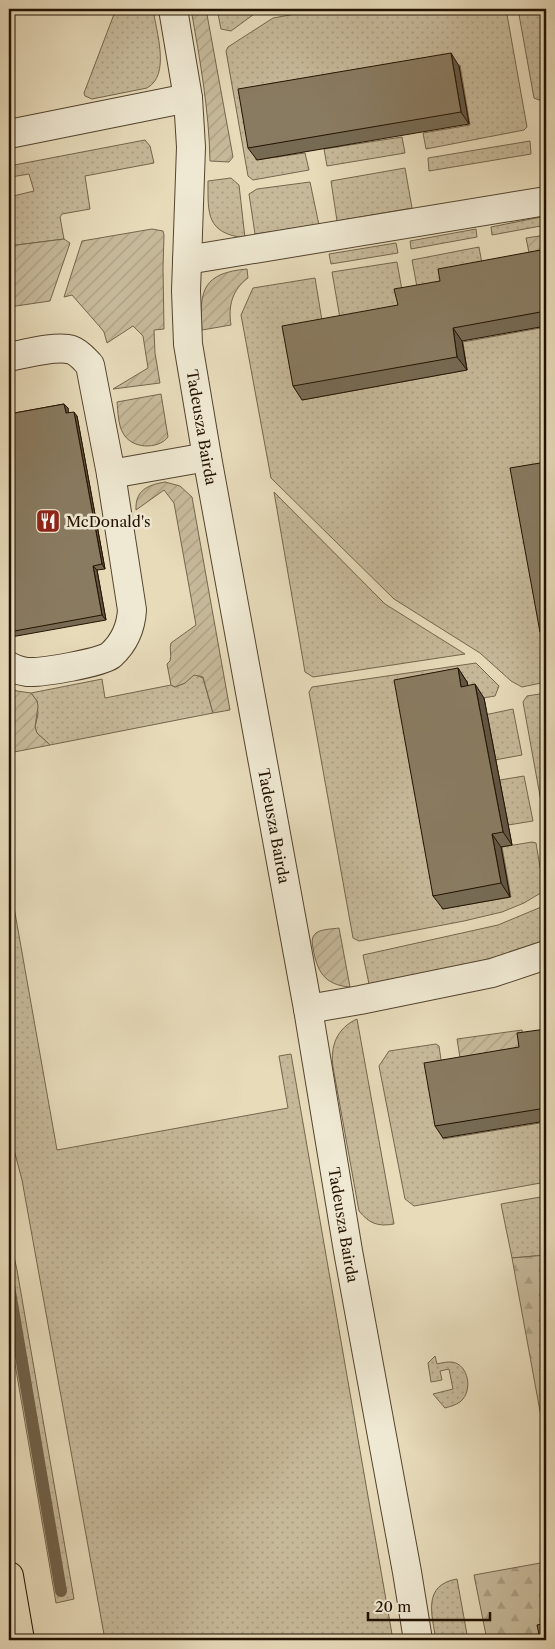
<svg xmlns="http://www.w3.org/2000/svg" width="555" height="1649" viewBox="0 0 555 1649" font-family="'Libre Caslon Text',serif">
<defs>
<pattern id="grass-dots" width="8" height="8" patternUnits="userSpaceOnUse" patternTransform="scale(1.25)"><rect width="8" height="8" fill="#c6b99a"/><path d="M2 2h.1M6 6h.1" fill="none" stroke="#aa9e83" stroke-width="1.8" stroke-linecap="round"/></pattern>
<pattern id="forest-firs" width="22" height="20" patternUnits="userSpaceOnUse" patternTransform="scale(1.25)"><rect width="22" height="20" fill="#c6b99a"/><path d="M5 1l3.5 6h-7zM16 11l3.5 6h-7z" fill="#aa9e83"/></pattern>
<pattern id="garden-furrows" width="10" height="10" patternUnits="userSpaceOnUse" patternTransform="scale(1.25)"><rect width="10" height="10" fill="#c6b99a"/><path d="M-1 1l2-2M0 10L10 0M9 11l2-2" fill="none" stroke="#aa9e83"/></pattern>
</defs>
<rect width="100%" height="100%" fill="#e7dbba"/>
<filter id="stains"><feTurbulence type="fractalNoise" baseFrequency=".004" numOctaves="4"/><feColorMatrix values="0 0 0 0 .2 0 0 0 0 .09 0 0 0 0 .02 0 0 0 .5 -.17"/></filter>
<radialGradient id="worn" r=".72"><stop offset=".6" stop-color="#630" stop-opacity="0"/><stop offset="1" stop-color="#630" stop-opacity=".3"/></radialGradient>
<g fill="url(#grass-dots)" stroke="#74664d">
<path d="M 116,9 L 153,9 C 156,31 171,75 147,88 L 92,99 L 85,96 L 84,93 Z"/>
<path d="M 217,9 L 261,9 L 231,31 L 221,29 Z"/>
<path d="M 323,9 L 506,9 L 527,127 L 524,130 L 426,149 L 423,133 L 470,125 L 460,65 L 246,101 L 256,160 L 305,153 L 309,170 L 253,180 L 248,176 L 226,51 L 228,47 L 273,18 Z"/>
<path d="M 518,9 L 546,9 L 546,86 L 544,87 L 546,99 L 539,100 L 534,98 Z"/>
<path d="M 402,137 L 405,153 L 327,166 L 324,149 Z"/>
<path d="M 145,140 L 150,146 L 154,163 L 85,176 L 90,209 L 62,214 L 60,217 L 64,239 L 9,246 L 9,197 L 34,191 L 29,174 L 11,177 L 9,166 Z"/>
<path d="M 530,141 L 531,154 L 429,171 L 428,158 Z"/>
<path d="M 405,168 L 412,208 L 337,221 L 331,181 Z"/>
<path d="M 231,178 L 239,185 L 245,238 C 206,233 208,214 208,181 Z"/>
<path d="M 310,182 L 319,225 L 255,234 L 249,194 L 257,189 Z"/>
<path d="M 546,216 L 546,225 L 492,235 L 491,227 Z"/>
<path d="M 476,229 L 477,237 L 411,249 L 410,241 Z"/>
<path d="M 396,243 L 398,253 L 331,264 L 329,254 Z"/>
<path d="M 479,247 L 484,275 L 417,287 L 412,260 Z"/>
<path d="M 397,262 L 407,318 L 342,330 L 332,272 Z"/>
<path d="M 315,278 L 324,333 L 291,339 L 302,400 L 467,370 L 463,342 L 546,327 L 546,682 L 522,687 L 511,681 L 480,653 L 394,599 L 271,478 L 241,315 L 253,288 Z"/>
<path d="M 274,492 L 385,604 L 465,654 L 313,677 L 305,672 Z"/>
<path d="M 476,663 L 499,686 L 495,696 L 471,700 L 467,681 L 403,693 L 442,909 L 511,897 L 502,847 L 532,842 L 536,843 L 544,891 L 524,903 L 502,912 L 464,921 L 359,941 L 353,938 L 309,692 L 312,687 Z"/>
<path d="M 194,674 L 203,678 L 213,713 L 50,745 L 37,733 L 35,727 L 38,714 L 37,701 L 31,693 L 102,679 L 105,698 L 171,685 L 175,687 L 185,683 Z"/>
<path d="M 546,693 L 546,817 L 544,818 L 523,702 L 527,696 Z"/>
<path d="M 513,709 L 522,755 L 484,762 L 475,717 Z"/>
<path d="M 524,776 L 533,821 L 496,827 L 488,782 Z"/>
<path d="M 9,879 L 57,1150 L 288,1108 L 279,1056 L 291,1054 L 393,1640 L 105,1640 L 22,1180 L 9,1131 Z"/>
<path d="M 546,905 L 546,941 C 489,963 429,972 369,984 L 363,955 L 498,925 Z"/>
<path d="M 357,1019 L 394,1224 C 377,1227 369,1223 359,1211 L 333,1067 C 330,1046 337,1028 357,1019 Z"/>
<path d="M 436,1044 L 439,1046 L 443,1073 L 432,1075 L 443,1139 L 546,1122 L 546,1182 L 414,1206 L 405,1199 L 379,1066 L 389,1051 Z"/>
<path d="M 546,1196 L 546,1255 L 512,1258 L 501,1204 Z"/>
<path d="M 9,1234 L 17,1270 L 74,1599 L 56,1603 L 9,1329 Z"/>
<path d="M 435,1356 L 437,1364 C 441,1363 445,1362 449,1362 C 467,1361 473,1387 463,1399 C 458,1405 451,1406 445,1408 L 433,1394 L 453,1389 L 449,1369 L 440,1371 L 442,1380 L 431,1382 L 428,1363 Z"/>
<path d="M 457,1579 L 468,1640 L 436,1640 C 432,1615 422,1585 457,1579 Z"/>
</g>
<g fill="url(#forest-firs)" stroke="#74664d">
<path d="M 546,1255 L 546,1444 L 512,1258 Z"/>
<path d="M 546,1562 L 546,1637 L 521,1640 L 487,1640 L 474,1575 Z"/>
</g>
<g fill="url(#garden-furrows)" stroke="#74664d">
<path d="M 191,9 L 206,9 L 233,157 L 229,162 L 210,161 C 209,110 200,60 191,9 Z"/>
<path d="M 152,229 L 163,231 L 164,235 L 163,268 L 164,329 L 154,330 L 155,353 L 160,383 L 113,389 L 148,368 L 143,336 L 133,326 L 107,343 L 104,332 L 100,327 L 72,295 L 64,297 L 82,241 Z"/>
<path d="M 546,235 L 546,264 L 532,267 L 526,238 Z"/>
<path d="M 64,239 L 70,243 L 50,301 L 9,307 L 9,246 Z"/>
<path d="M 247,269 L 248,278 C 232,290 228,306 231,325 L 202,330 C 199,290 203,273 247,269 Z"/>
<path d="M 161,394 L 168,437 C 158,450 131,449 123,433 C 118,425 118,411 117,402 Z"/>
<path d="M 165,482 L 180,486 L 192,497 L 230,710 L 213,713 L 203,677 L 194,675 L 185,683 L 175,687 L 171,685 L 167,664 L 170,661 C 172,655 169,649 171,643 L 196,625 L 174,503 L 164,490 L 136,510 C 135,490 148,485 165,482 Z"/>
<path d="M 9,688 L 17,691 L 31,693 L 37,701 L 38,706 L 35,727 L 37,733 L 50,745 L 9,753 Z"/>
<path d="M 339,928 L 350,987 C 324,985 317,971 313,948 C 312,943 311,937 316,933 C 321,929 333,929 339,928 Z"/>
<path d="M 522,1030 L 527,1059 L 462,1070 L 457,1039 Z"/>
</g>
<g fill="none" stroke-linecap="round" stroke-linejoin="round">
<path stroke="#70624a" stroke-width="12" d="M 9,1286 L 61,1591"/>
<defs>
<g id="minor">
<path id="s1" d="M 173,9 L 188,98 L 191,147 L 186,291 L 188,344 L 207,457 L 308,1009 L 348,1251 L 407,1572 L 418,1640"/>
<path d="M 9,134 L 188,98"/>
<path d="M 187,260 L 546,201"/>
<path d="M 9,357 C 25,354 57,345 72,350 C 80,353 84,359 90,365 L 111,474 L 132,610 C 131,627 124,643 111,655 C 100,663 42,673 27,672 C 21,671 14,669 9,666"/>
<path d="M 111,474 L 207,457"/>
<path d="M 308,1009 L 360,1000 L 492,973 L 546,955"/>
</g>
<path id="major" d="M 9,1576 L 20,1640"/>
</defs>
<use href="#minor" stroke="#54442e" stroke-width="30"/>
<use href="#major" stroke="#231200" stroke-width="30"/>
<use href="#minor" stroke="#efe8d2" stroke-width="28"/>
<use href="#major" stroke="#e7dbba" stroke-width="28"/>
</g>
<g fill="#766a53" stroke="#231200">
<path d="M 459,66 L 469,124 L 257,160 L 248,148 Z"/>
<path d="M 546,249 L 546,326 L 462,341 L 467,370 L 302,400 L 293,386 L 398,305 L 440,281 Z"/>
<path d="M 64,404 L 68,408 L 68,413 L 77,416 L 105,569 L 97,570 L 106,620 L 11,637 L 9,633 L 9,414 Z"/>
<path d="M 546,462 L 546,642 L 540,632 Z"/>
<path d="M 458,668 L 467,682 L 468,686 L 484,698 L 512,845 L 501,847 L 510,897 L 443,909 L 433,896 Z"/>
<path d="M 546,1029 L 546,1121 L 443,1138 L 435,1126 L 519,1047 Z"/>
</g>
<g fill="#605644" stroke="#231200">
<path d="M 451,53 L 459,66 L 469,124 L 461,112 Z"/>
<path d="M 453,328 L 462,341 L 467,370 L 457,357 Z"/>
<path d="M 64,404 L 68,408 L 69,418 L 66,413 Z"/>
<path d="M 74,412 L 77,416 L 105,569 L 102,564 Z"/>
<path d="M 93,566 L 97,570 L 106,620 L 102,615 Z"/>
<path d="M 458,668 L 467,682 L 471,700 L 461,687 Z"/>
<path d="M 475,684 L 484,698 L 512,845 L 503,832 Z"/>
<path d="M 492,834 L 501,847 L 510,897 L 501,883 Z"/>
</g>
<g fill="#897b61" stroke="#231200">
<path d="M 451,53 L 461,112 L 248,148 L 238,89 Z"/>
<path d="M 546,249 L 546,311 L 453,328 L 457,357 L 293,386 L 282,326 L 398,305 L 394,289 L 440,281 L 438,269 Z"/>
<path d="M 64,404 L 66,413 L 74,412 L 102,564 L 93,566 L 102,615 L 9,632 L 9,414 Z"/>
<path d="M 546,462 L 546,631 L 540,632 L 510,468 Z"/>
<path d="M 458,668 L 461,687 L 475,684 L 503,832 L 492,834 L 501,883 L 433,896 L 394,680 Z"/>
<path d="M 546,1029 L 546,1108 L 435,1126 L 424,1063 L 519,1047 L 517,1033 Z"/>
<path d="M 546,1623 L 546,1640 L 518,1640 L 517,1638 L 539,1634 L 537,1625 Z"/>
</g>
<defs>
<symbol id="restaurant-square" viewBox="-11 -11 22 22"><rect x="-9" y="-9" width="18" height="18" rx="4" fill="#8f2418" stroke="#efe8d2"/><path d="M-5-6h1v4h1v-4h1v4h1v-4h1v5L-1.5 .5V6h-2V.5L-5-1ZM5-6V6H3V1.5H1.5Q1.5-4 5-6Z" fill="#fff"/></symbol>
</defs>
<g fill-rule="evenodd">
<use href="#restaurant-square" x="34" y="507" width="28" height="28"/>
</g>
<g text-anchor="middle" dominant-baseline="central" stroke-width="5" stroke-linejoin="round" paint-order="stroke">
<g font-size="15" fill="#231200" stroke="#efe8d2">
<text stroke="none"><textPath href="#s1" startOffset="421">Tadeusza Bairda</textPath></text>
<text stroke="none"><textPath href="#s1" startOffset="826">Tadeusza Bairda</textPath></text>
<text stroke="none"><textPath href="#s1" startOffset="1231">Tadeusza Bairda</textPath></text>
</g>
<g font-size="15" fill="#231200" stroke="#efe8d2" text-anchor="start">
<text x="66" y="521">McDonald's</text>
</g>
</g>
<rect width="555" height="1649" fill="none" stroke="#e7dbba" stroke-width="30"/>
<rect x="10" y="10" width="535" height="1629" fill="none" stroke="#231200" stroke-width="2.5"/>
<rect x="15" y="15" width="525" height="1619" fill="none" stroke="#231200"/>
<path d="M368 1612v8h122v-8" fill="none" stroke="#231200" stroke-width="2.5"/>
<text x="375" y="1612" font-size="15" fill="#231200" stroke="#efe8d2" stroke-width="4" paint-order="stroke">20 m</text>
<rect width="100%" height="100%" filter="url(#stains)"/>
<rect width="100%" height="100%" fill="url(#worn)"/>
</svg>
